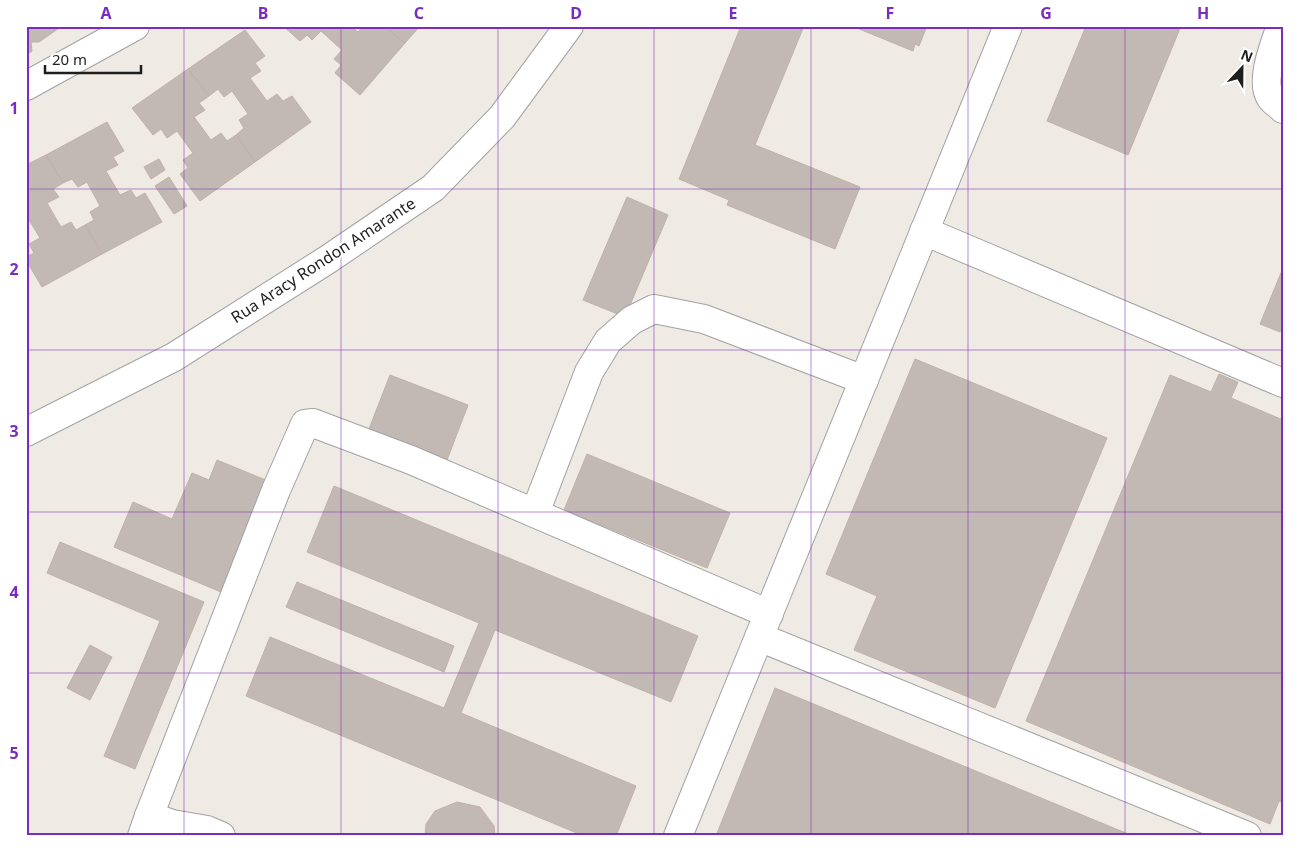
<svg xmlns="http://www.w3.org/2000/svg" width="1309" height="862" viewBox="0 0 1309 862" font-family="'Noto Sans',sans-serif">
<rect width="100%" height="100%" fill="#efeae4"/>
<g fill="#c3b9b4" stroke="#c0b0a7">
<path d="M 26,26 L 62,26 L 39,42 L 31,42 L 32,51 L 26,55 Z"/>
<path d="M 283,26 L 351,26 L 358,32 L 363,26 L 369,26 L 373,29 L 376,26 L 384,26 L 405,43 L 360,95 L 335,73 L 341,65 L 334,59 L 342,50 L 321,31 L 312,40 L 307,35 L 300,41 Z"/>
<path d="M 384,26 L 420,26 L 405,43 Z"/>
<path d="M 741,26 L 804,26 L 755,145 L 860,187 L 835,249 L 727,205 L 729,200 L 679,179 Z"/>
<path d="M 852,26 L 927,26 L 919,46 L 915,44 L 913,51 Z"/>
<path d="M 1086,26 L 1181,26 L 1128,155 L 1047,121 Z"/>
<path d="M 245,30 L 265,56 L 255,63 L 261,71 L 250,78 L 267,101 L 277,94 L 283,101 L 292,96 L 311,122 L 255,162 L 236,135 L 244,128 L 239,120 L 248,114 L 232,91 L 224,97 L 218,89 L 209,96 L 188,69 Z"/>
<path d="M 188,69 L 209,96 L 199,103 L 205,110 L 194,117 L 211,140 L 221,133 L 227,141 L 236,135 L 255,162 L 200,201 L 180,174 L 188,168 L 183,160 L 193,153 L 177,131 L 167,138 L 161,129 L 153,135 L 132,108 Z"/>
<path d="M 107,122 L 124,151 L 113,157 L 118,165 L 106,171 L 120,195 L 131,190 L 136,198 L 145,193 L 162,222 L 102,254 L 85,225 L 94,220 L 90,212 L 100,206 L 87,182 L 78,187 L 72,179 L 63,183 L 46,155 Z"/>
<path d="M 46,155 L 63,183 L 53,189 L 59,197 L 47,203 L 61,227 L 71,222 L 76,230 L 85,225 L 102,254 L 42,287 L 26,260 L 26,257 L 34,253 L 29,244 L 40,238 L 26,215 L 26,165 Z"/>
<path d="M 159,159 L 165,170 L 151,179 L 144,167 Z"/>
<path d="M 169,177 L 187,206 L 174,214 L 155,186 Z"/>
<path d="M 627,197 L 668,215 L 625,317 L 583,300 Z"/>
<path d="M 1283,268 L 1283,326 L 1280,332 L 1260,324 Z"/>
<path d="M 915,359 L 1107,438 L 995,708 L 854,650 L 877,596 L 826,574 Z"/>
<path d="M 1219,374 L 1238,382 L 1231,398 L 1283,420 L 1283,803 L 1279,801 L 1270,824 L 1026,721 L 1170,375 L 1211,392 Z"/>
<path d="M 390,375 L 468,405 L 447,460 L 369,429 Z"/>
<path d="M 587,454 L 730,513 L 707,568 L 564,510 Z"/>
<path d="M 217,460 L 268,481 L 221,592 L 114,547 L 133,502 L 172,519 L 192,473 L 209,480 Z"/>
<path d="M 334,486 L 698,636 L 671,702 L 495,630 L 461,713 L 636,786 L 616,836 L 584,836 L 246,696 L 270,637 L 444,708 L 479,623 L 307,552 Z"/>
<path d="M 60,542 L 204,602 L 135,769 L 104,756 L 160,621 L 47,573 Z"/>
<path d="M 297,582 L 454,646 L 444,672 L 286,607 Z"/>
<path d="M 90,645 L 112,657 L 90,700 L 67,688 Z"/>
<path d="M 775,688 L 1133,836 L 716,836 Z"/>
<path d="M 457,802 L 480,807 L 494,826 L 495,836 L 425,836 L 426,824 L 435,811 Z"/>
</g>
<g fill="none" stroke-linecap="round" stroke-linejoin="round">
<defs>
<g id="minor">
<path d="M 1281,26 C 1275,43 1259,82 1271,98 C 1274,102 1279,105 1283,109"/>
<path d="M 26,86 L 135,26"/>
<path d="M 924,231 L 1283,383"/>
<path d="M 26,432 L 174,357 L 327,260 L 433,188 L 502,117 L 569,26"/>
<path d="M 535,513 L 589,372 L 608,341 L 632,320 L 654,309 L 704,319 L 864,380"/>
<path d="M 759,637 L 1247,836"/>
<path d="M 149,816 L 276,490 L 305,424 L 313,423 L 411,460 L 769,614"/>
<path d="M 142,836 L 149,816 L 172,824 L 207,830 L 221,836"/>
<path d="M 678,836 L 1008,26"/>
</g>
</defs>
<use href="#minor" stroke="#a2a2a2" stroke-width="30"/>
<use href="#minor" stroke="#fff" stroke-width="28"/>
</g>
<path fill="none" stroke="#7b2cbf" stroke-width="1" stroke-opacity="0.55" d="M 184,26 L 184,836M 341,26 L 341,836M 498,26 L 498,836M 654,26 L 654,836M 811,26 L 811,836M 968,26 L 968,836M 1125,26 L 1125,836M 26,189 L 1283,189M 26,350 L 1283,350M 26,512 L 1283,512M 26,673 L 1283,673"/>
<g text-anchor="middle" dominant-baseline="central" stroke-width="4" stroke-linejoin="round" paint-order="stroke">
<g font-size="16" fill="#1e1e1e" stroke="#fff">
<text transform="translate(323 260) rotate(-33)">Rua Aracy Rondon Amarante</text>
</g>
</g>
<rect width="1309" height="862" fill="none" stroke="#ffffff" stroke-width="55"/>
<g transform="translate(1242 68) rotate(22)" stroke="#ffffff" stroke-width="4" paint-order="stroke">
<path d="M0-4L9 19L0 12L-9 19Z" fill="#1e1e1e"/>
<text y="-8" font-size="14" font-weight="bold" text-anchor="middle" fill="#1e1e1e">N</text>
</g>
<path d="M45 65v8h96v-8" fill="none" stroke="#1e1e1e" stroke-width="2.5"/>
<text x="52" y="65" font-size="15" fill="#1e1e1e" stroke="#ffffff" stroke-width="4" paint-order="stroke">20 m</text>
<rect x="28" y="28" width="1254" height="806" fill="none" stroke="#7b2cbf" stroke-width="2"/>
<g font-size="16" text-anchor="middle" font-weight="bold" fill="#7b2cbf">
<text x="106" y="19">A</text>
<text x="263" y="19">B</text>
<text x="419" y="19">C</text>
<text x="576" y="19">D</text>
<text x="733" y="19">E</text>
<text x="890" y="19">F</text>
<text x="1046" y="19">G</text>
<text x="1203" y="19">H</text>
<text x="14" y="114">1</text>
<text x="14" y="275">2</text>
<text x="14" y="437">3</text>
<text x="14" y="598">4</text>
<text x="14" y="759">5</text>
</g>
</svg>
